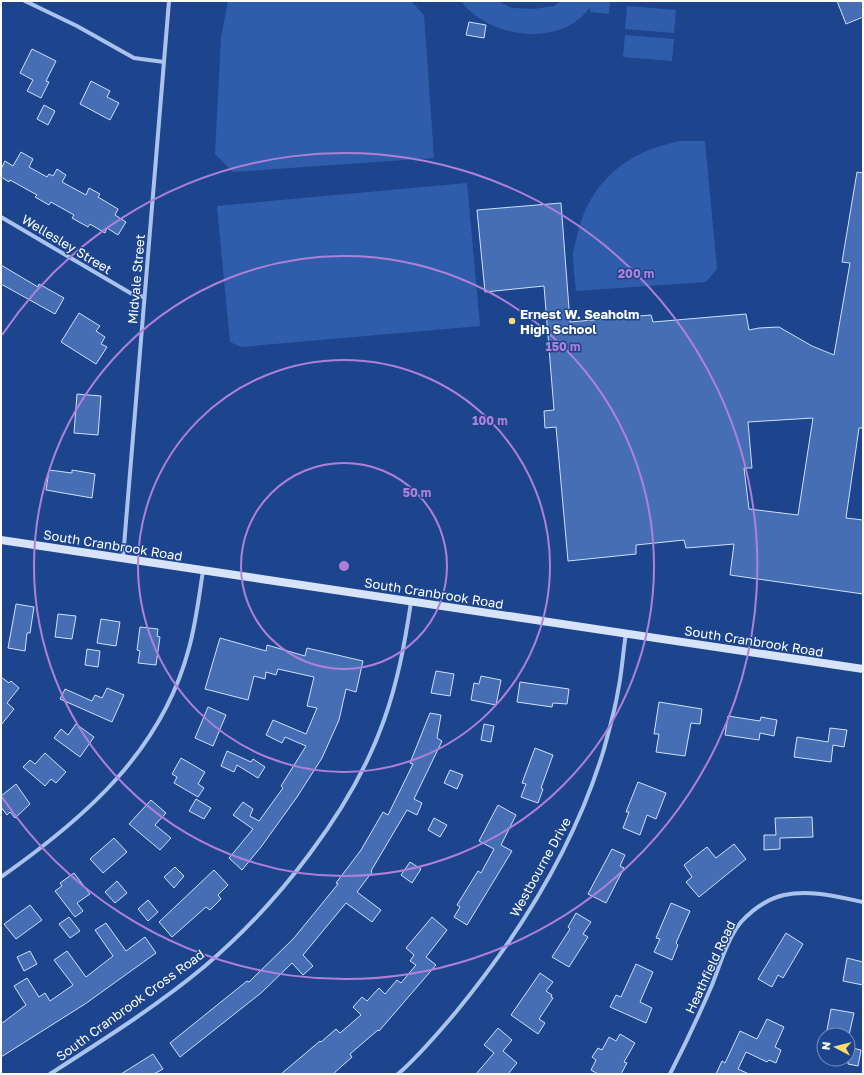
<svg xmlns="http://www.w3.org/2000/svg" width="864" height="1075" viewBox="0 0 864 1075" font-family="'Golos Text',sans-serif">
<rect width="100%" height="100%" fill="#1d458d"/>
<g fill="#305dab">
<path d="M 228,1 L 411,1 L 424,15 L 434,158 L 233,172 L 215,154 L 221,38 Z"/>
<path d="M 461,1 L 497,1 L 512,8 L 534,9 L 554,6 L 561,1 L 610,1 L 609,14 L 590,12 L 590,7 C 562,48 489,39 461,1 Z"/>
<path d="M 627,6 L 676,10 L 674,33 L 625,29 Z"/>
<path d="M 625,35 L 674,39 L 672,61 L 623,57 Z"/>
<path d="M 681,141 L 705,141 L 717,269 L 706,282 L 576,291 C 575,279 573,267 573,255 C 573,249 576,242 577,236 C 589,182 627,151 681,141 Z"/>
<path d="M 467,183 L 480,326 L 241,347 L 230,342 L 217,206 Z"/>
</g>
<g fill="#456eb5" stroke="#cfdff9" fill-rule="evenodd">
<path d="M 837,1 L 863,1 L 863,17 L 846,24 Z"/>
<path d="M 469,22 L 486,25 L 484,38 L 466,35 Z"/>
<path d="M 32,49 L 56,61 L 46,81 L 49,82 L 41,98 L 27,91 L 33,80 L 20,73 Z"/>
<path d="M 91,81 L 110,91 L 107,97 L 119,103 L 110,120 L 80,104 Z"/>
<path d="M 44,105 L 55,111 L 48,125 L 37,119 Z"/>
<path d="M 21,152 L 33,159 L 29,167 L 47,177 L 49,174 L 53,176 L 57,169 L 66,175 L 62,182 L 86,195 L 89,188 L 100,194 L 98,197 L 118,209 L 115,215 L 126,222 L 118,235 L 107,228 L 105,233 L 90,224 L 88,227 L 72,218 L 74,215 L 51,202 L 49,205 L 35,197 L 37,195 L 10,180 L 9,182 L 1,177 L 1,169 L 5,161 L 13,166 Z"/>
<path d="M 857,172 L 863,173 L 863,428 L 859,428 L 846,518 L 863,520 L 863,594 L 730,575 L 734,544 L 686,548 L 684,540 L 636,545 L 636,554 L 568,561 L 556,427 L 545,428 L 544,411 L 554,410 L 544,286 L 485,292 L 477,210 L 561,203 L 570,322 L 651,315 L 653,322 L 746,314 L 749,330 L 759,328 L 779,327 L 812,346 L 834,355 L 850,263 L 842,262 ZM 813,418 L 798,515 L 749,509 L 744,468 L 752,468 L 748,422 Z"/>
<path d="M 1,265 L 38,287 L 39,284 L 64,298 L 55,314 L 1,284 Z"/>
<path d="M 79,313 L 100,326 L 96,331 L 105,337 L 101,344 L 107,347 L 96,364 L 61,342 Z"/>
<path d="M 77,394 L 101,396 L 98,435 L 74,433 Z"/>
<path d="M 49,470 L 72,473 L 72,470 L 95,474 L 92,498 L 46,490 Z"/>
<path d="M 16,604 L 34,607 L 30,633 L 27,633 L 25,651 L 8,648 Z"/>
<path d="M 58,614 L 76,616 L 72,639 L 55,637 Z"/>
<path d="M 101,619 L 120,622 L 116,646 L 97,643 Z"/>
<path d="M 140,627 L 158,629 L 157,636 L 160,637 L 156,665 L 138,663 L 140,651 L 137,650 Z"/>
<path d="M 220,638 L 266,651 L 267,645 L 305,656 L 307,648 L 363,661 L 356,692 L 346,689 L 339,720 L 322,758 L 297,797 L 261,847 L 242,870 L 229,858 L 253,829 L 233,815 L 243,802 L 253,809 L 250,816 L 259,821 L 283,788 L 281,786 L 306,746 L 285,737 L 282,743 L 266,735 L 273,720 L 306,734 L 317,708 L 307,706 L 314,677 L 278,669 L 276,675 L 266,672 L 265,679 L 254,676 L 248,700 L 205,689 Z"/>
<path d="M 87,649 L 100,651 L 98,667 L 85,665 Z"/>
<path d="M 436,671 L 454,674 L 450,696 L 431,693 Z"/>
<path d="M 481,676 L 501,680 L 496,705 L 471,700 L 474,683 L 479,684 Z"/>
<path d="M 1,677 L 9,683 L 11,681 L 19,688 L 7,703 L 14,709 L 1,725 Z"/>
<path d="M 520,682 L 569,689 L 567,704 L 553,703 L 552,707 L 517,702 Z"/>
<path d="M 107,688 L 124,695 L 112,722 L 60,699 L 65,689 L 92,701 L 95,695 L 102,698 Z"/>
<path d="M 659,702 L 702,709 L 700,724 L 691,723 L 685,756 L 656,752 L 659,734 L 654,734 Z"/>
<path d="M 208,707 L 226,715 L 213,746 L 195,738 Z"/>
<path d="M 430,713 L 441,715 L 437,738 L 442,741 L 414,799 L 422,803 L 417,815 L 407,810 L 371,871 L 372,872 L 357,892 L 381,910 L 372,922 L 346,903 L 303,955 L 313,966 L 303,975 L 292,963 L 261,993 L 180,1057 L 170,1043 L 247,981 L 249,982 L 294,938 L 338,884 L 336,883 L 361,850 L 383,812 L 388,815 L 413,764 L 410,763 Z"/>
<path d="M 728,716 L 760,721 L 761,717 L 777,720 L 774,736 L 760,733 L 759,740 L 725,735 Z"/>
<path d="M 76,724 L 94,737 L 80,757 L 54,738 L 61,729 L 68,735 Z"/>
<path d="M 484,724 L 494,726 L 491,742 L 481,740 Z"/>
<path d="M 830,728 L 847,730 L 844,747 L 833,745 L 831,762 L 794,757 L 797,737 L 828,742 Z"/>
<path d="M 535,748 L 553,755 L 541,788 L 543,789 L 538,803 L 521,797 L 526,784 L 522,783 Z"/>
<path d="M 227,751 L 251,762 L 253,759 L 265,767 L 258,778 L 237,765 L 234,772 L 221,766 Z"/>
<path d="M 45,753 L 66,772 L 56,783 L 51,779 L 45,786 L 23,767 L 30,760 L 35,764 Z"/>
<path d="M 181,758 L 205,772 L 198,784 L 204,788 L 198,797 L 174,783 L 177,777 L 172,774 Z"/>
<path d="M 450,770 L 463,775 L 457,789 L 444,783 Z"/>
<path d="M 638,782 L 666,793 L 656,819 L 647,815 L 640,835 L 623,828 L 629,812 L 626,812 Z"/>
<path d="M 16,784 L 30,804 L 15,818 L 10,812 L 7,815 L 1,807 L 1,796 Z"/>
<path d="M 196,799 L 211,808 L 204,819 L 189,811 Z"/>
<path d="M 151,800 L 166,813 L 155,825 L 171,838 L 160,850 L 129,824 Z"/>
<path d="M 498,805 L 516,815 L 501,845 L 512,851 L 467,925 L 454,917 L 460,907 L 457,905 L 478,871 L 481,873 L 494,849 L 479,841 Z"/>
<path d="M 812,817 L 813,837 L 780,838 L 780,849 L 764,850 L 764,835 L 776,835 L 775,818 Z"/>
<path d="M 434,818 L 447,825 L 440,837 L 428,830 Z"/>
<path d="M 114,838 L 127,852 L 103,873 L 90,859 Z"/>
<path d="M 734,844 L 746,859 L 699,897 L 686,882 L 692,877 L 684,865 L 707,847 L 716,858 Z"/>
<path d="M 612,849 L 625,855 L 620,866 L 624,868 L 606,903 L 588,894 Z"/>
<path d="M 410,862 L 421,869 L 412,883 L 401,875 Z"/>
<path d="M 175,867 L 184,876 L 174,888 L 164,877 Z"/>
<path d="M 214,870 L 228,885 L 218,895 L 221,899 L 210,910 L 206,907 L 172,937 L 159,922 Z"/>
<path d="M 74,873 L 90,894 L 77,903 L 83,911 L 75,917 L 55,891 L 62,886 L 60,883 Z"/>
<path d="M 117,881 L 127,893 L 115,903 L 105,892 Z"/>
<path d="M 148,900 L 158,912 L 148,921 L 138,909 Z"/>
<path d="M 671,903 L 690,911 L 676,943 L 678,945 L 672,960 L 654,952 L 660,939 L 656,938 Z"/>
<path d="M 30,905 L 42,920 L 16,939 L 4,924 Z"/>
<path d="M 576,913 L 591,922 L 583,934 L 588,937 L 569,967 L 552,957 L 570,929 L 568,927 Z"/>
<path d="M 69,917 L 80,931 L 70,938 L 59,924 Z"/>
<path d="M 432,917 L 447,930 L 426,957 L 436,965 L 379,1031 L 378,1030 L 350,1054 L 352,1057 L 333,1074 L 281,1074 L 320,1041 L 321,1042 L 336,1029 L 340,1033 L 361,1015 L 353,1007 L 362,997 L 367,1001 L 379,988 L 385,994 L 397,980 L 401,983 L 416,965 L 410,961 L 414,955 L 406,948 Z"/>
<path d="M 106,923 L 126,951 L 145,937 L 156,953 L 85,1004 L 1,1057 L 1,1024 L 26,1005 L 14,986 L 27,978 L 39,997 L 45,993 L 50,1001 L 73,985 L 54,960 L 67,951 L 86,977 L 113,956 L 95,930 Z"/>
<path d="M 786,933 L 803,944 L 783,978 L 778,975 L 772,987 L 758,979 Z"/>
<path d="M 30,951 L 37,964 L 24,971 L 17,957 Z"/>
<path d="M 847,958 L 863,962 L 863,985 L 843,981 Z"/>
<path d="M 636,964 L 653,972 L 640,1002 L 652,1008 L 646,1023 L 610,1007 L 616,995 L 621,997 Z"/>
<path d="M 540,973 L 553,982 L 546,991 L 552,995 L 551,997 L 553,998 L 539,1019 L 545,1023 L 538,1034 L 511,1015 Z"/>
<path d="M 831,1009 L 854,1013 L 849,1035 L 826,1035 Z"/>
<path d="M 767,1019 L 784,1027 L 775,1047 L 781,1050 L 776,1063 L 769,1060 L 767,1062 L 746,1052 L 738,1069 L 749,1074 L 716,1074 L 722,1061 L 725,1063 L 740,1031 L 757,1039 Z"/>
<path d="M 498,1028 L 512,1040 L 503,1051 L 517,1063 L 508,1074 L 476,1074 L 494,1053 L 484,1045 Z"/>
<path d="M 620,1034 L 635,1043 L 624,1062 L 627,1063 L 621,1074 L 598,1074 L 591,1070 L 596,1060 L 592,1057 L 598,1048 L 602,1050 L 609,1037 L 616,1041 Z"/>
<path d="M 848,1047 L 861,1050 L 858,1066 L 848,1064 Z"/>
<path d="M 153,1054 L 163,1069 L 154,1074 L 121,1074 Z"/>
</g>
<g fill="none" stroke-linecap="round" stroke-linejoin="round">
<g stroke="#aac3ed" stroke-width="4">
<path d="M 25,1 L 77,26 L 134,58 L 164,62"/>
<path d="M 1,217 L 132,294 L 144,297"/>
<path d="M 123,558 L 169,1"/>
<path d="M 1,877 C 85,818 162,751 189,648 C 196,623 199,596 203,571"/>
<path d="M 50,1074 C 103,1040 157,1006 205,966 C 277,905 353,809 384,720 C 398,681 405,642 411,602"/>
<path d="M 398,1074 C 419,1056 438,1033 456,1012 C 519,935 575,846 604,749 C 609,730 615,710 618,691 C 622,672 623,652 626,633"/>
<path d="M 670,1074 C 685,1045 699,1015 712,985 C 720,965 727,939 741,922 C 753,909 767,899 784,895 C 810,889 838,897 863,902"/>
</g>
<path stroke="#d6e3f9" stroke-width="8" d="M 1,540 L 863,669"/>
</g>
<g fill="none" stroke="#b080d9" stroke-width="2">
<circle cx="344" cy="566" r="103"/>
<circle cx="344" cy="566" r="206"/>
<circle cx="344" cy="566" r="310"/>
<path d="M2 335A413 413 0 1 1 2 797"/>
</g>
<circle fill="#fdde68" stroke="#1d458d" stroke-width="1.5" cx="512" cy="321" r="4"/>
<g text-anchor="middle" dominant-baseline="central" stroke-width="3" stroke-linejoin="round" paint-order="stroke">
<g font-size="13" fill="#fff" stroke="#1d458d">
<text transform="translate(67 244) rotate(31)">Wellesley Street</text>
<text transform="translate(136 279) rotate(-85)">Midvale Street</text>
<text transform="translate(113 545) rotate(9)">South Cranbrook Road</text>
<text transform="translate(434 593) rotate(9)">South Cranbrook Road</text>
<text transform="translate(754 641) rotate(9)">South Cranbrook Road</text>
<text transform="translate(540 867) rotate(-61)">Westbourne Drive</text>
<text transform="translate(710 967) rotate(-65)">Heathfield Road</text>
<text transform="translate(130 1005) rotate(-36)">South Cranbrook Cross Road</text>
</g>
<g font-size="13" font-weight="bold" fill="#fff" stroke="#1d458d" text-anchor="start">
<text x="520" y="314">Ernest W. Seaholm<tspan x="520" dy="15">High School</tspan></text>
</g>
</g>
<circle cx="344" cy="566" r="6" fill="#b080d9" stroke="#1d458d" stroke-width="2"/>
<g font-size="12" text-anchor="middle" font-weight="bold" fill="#b080d9" stroke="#1d458d" stroke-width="3" stroke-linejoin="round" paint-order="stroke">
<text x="636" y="278">200 m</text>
<text x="563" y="351">150 m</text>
<text x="490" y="425">100 m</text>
<text x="417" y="497">50 m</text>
</g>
<rect width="864" height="1075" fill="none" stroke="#ffffff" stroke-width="4"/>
<g transform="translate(836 1047) rotate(277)"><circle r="19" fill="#1d458d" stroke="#778fbb"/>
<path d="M0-3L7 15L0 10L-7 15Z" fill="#fdde68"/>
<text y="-6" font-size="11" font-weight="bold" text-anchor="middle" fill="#ffffff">N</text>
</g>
</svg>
